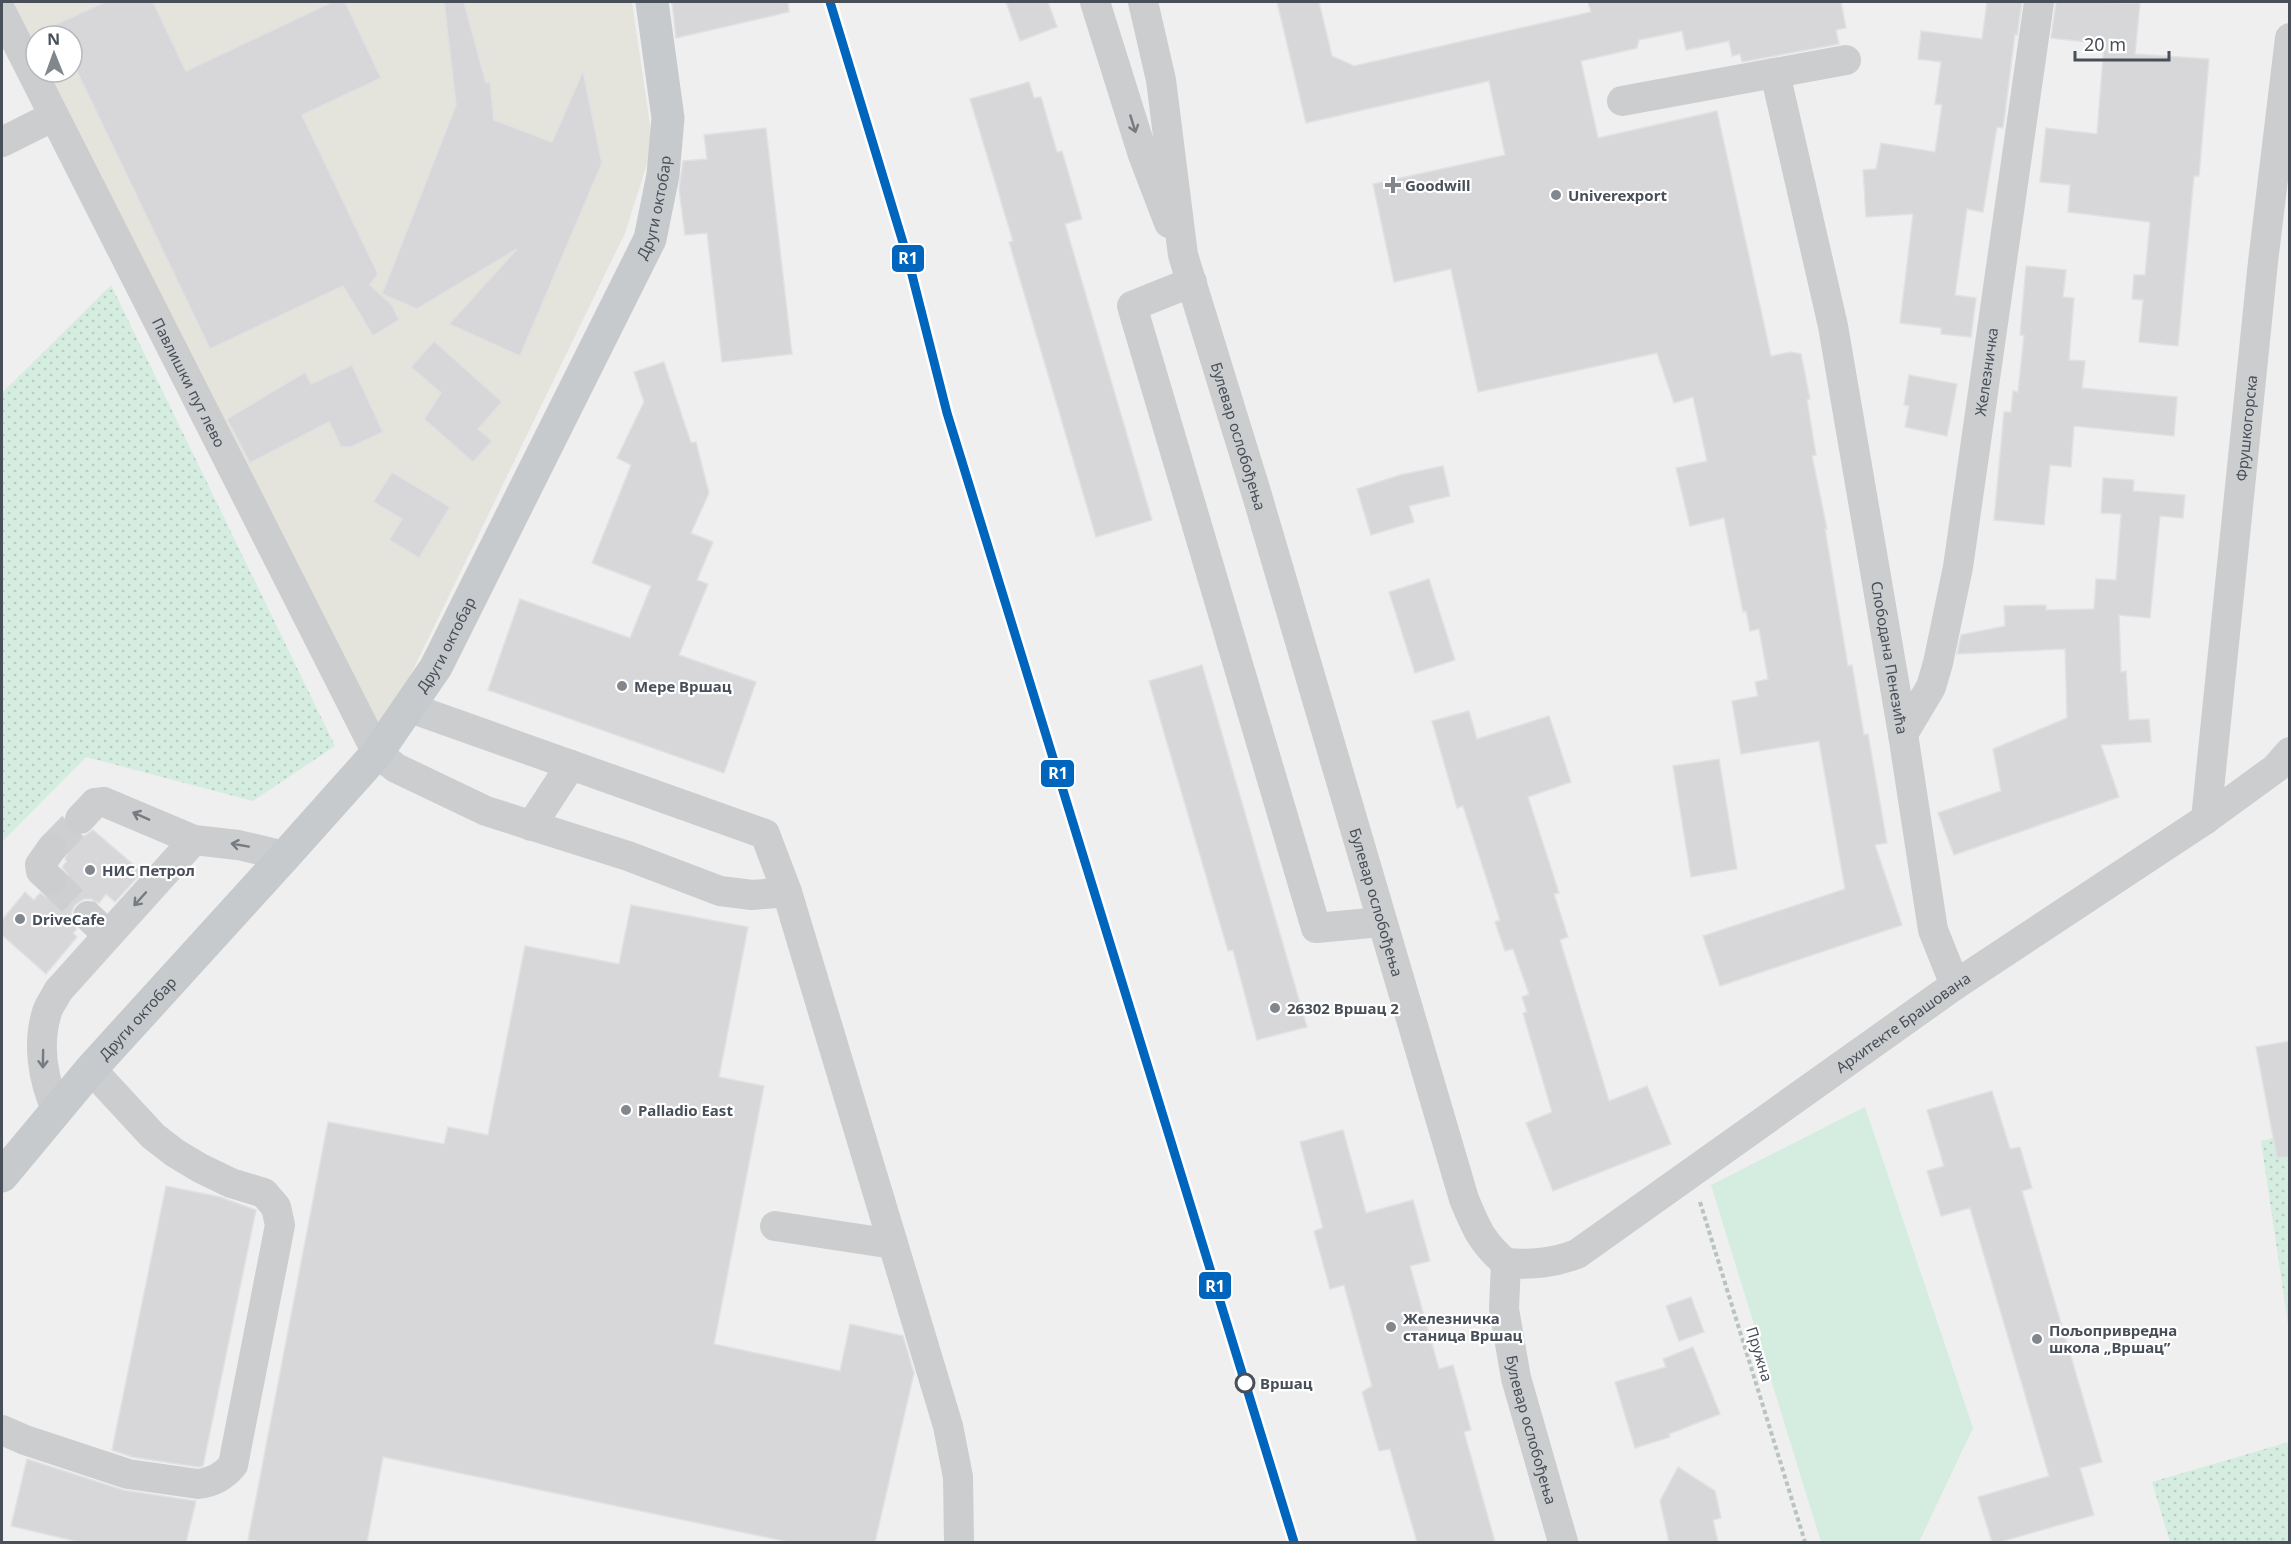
<svg xmlns="http://www.w3.org/2000/svg" width="2291" height="1544" viewBox="0 0 2291 1544" font-family="'Noto Sans',sans-serif">
<defs>
<pattern id="grass-dots" width="8" height="8" patternUnits="userSpaceOnUse" patternTransform="scale(1.5)"><rect width="8" height="8" fill="#d5ece0"/><path d="M2 2h.1M6 6h.1" fill="none" stroke="#b8ccc2" stroke-width="1.8" stroke-linecap="round"/></pattern>
</defs>
<rect width="100%" height="100%" fill="#efefef"/>
<path fill="#e4e3dc" d="M 9,2 L 632,2 L 653,145 L 625,233 L 378,742 L 44,72 L 72,72 L 72,36 L 36,36 L 36,56 Z"/>
<g fill="url(#grass-dots)">
<path d="M 111,285 L 335,746 L 253,801 L 86,757 L 2,842 L 2,393 Z"/>
<path d="M 2289,1134 L 2289,1331 L 2261,1141 Z"/>
<path d="M 2289,1442 L 2289,1542 L 2170,1542 L 2152,1482 Z"/>
</g>
<path fill="#d5ece0" d="M 1865,1107 L 1973,1428 L 1919,1542 L 1821,1542 L 1711,1185 Z"/>
<g fill="#d7d7d9" stroke="#e0e1e2" stroke-width="1.5">
<path d="M 105,2 L 153,2 L 186,71 L 332,2 L 345,2 L 381,78 L 302,115 L 378,274 L 370,285 L 392,305 L 399,320 L 373,336 L 343,286 L 210,349 L 72,61 L 72,36 L 33,35 Z"/>
<path d="M 444,2 L 464,2 L 486,83 L 490,82 L 494,120 L 552,142 L 583,71 L 602,163 L 520,356 L 449,324 L 517,249 L 417,309 L 382,294 L 456,105 Z"/>
<path d="M 672,2 L 788,2 L 789,12 L 676,38 Z"/>
<path d="M 1006,2 L 1048,2 L 1057,27 L 1020,41 Z"/>
<path d="M 1277,2 L 1319,2 L 1332,56 L 1354,66 L 1591,12 L 1588,2 L 1841,2 L 1846,28 L 1836,30 L 1839,44 L 1742,62 L 1740,54 L 1732,56 L 1729,41 L 1686,50 L 1682,31 L 1639,40 L 1637,48 L 1581,61 L 1598,138 L 1717,111 L 1771,356 L 1791,352 L 1801,354 L 1810,399 L 1807,400 L 1816,455 L 1812,456 L 1827,529 L 1825,529 L 1848,666 L 1852,665 L 1864,735 L 1868,734 L 1887,843 L 1875,845 L 1902,925 L 1720,986 L 1703,936 L 1845,889 L 1819,741 L 1741,754 L 1732,701 L 1758,696 L 1755,682 L 1768,679 L 1759,629 L 1750,631 L 1746,611 L 1743,612 L 1724,518 L 1690,526 L 1676,468 L 1707,461 L 1693,397 L 1674,403 L 1657,353 L 1478,392 L 1451,269 L 1394,282 L 1373,184 L 1505,155 L 1489,81 L 1306,123 Z"/>
<path d="M 1987,2 L 2022,2 L 2017,35 L 2015,34 L 2003,128 L 1997,127 L 1983,212 L 1967,209 L 1955,295 L 1976,298 L 1971,337 L 1941,334 L 1941,328 L 1900,323 L 1913,214 L 1866,217 L 1863,170 L 1876,169 L 1881,143 L 1935,152 L 1942,105 L 1935,104 L 1941,62 L 1918,59 L 1921,31 L 1982,39 Z"/>
<path d="M 2056,2 L 2140,3 L 2135,54 L 2209,59 L 2199,176 L 2194,176 L 2178,346 L 2139,342 L 2143,300 L 2132,299 L 2134,275 L 2145,275 L 2150,222 L 2068,212 L 2070,185 L 2040,182 L 2046,128 L 2097,134 L 2104,44 L 2051,38 Z"/>
<path d="M 1029,82 L 1034,98 L 1041,97 L 1057,152 L 1062,151 L 1082,219 L 1065,224 L 1152,520 L 1096,537 L 1009,242 L 1013,241 L 970,99 Z"/>
<path d="M 766,128 L 792,354 L 722,362 L 707,233 L 685,235 L 679,189 L 683,161 L 707,159 L 704,135 Z"/>
<path d="M 2026,266 L 2066,270 L 2063,297 L 2074,298 L 2069,360 L 2085,361 L 2082,388 L 2177,397 L 2174,436 L 2074,426 L 2071,467 L 2050,465 L 2044,525 L 1994,520 L 2004,412 L 2011,412 L 2013,391 L 2018,392 L 2024,335 L 2020,335 Z"/>
<path d="M 434,341 L 502,402 L 478,429 L 492,441 L 473,462 L 424,419 L 441,393 L 411,367 Z"/>
<path d="M 664,362 L 691,443 L 696,442 L 709,493 L 691,533 L 713,542 L 697,580 L 708,584 L 679,655 L 756,682 L 724,773 L 488,690 L 520,599 L 630,638 L 651,586 L 592,563 L 631,465 L 617,458 L 644,402 L 634,372 Z"/>
<path d="M 352,365 L 383,432 L 351,447 L 341,447 L 329,422 L 250,463 L 227,419 L 305,372 L 311,384 Z"/>
<path d="M 1909,375 L 1957,384 L 1947,436 L 1905,427 L 1909,406 L 1904,405 Z"/>
<path d="M 1443,466 L 1450,496 L 1409,506 L 1414,522 L 1371,535 L 1357,489 L 1400,475 Z"/>
<path d="M 392,472 L 450,507 L 419,558 L 389,540 L 402,519 L 373,502 Z"/>
<path d="M 2103,478 L 2134,480 L 2133,491 L 2185,495 L 2183,518 L 2160,516 L 2150,618 L 2119,615 L 2121,672 L 2126,671 L 2129,720 L 2149,719 L 2151,742 L 2101,745 L 2119,797 L 1954,855 L 1938,813 L 2001,791 L 1993,749 L 2067,718 L 2065,649 L 1957,654 L 1961,635 L 2005,626 L 2004,606 L 2046,605 L 2046,610 L 2094,609 L 2096,579 L 2116,580 L 2121,514 L 2101,513 Z"/>
<path d="M 1429,579 L 1455,660 L 1415,673 L 1389,592 Z"/>
<path d="M 1202,665 L 1307,1027 L 1257,1040 L 1233,950 L 1228,951 L 1149,681 Z"/>
<path d="M 1469,711 L 1477,739 L 1549,716 L 1571,782 L 1528,797 L 1559,893 L 1554,894 L 1568,937 L 1560,940 L 1609,1101 L 1647,1086 L 1671,1144 L 1553,1191 L 1526,1123 L 1552,1112 L 1523,1013 L 1527,1012 L 1522,997 L 1529,994 L 1513,949 L 1505,951 L 1495,922 L 1500,920 L 1463,806 L 1457,808 L 1432,721 Z"/>
<path d="M 1719,759 L 1737,869 L 1691,877 L 1673,766 Z"/>
<path d="M 63,818 L 64,825 L 69,832 L 77,836 L 84,836 L 93,830 L 142,872 L 115,902 L 106,894 L 99,903 L 91,899 L 84,899 L 75,905 L 71,913 L 71,920 L 77,929 L 73,933 L 77,937 L 46,974 L 2,935 L 2,920 L 25,892 L 34,900 L 40,893 L 47,897 L 56,897 L 64,891 L 68,884 L 68,875 L 62,867 L 67,861 L 65,859 L 69,850 L 68,841 L 61,834 L 52,831 Z"/>
<path d="M 631,905 L 748,927 L 719,1077 L 764,1086 L 714,1344 L 840,1371 L 850,1324 L 903,1336 L 914,1373 L 875,1542 L 789,1542 L 383,1457 L 367,1542 L 261,1542 L 248,1540 L 328,1122 L 444,1144 L 448,1127 L 488,1135 L 525,946 L 619,964 Z"/>
<path d="M 2289,1041 L 2289,1157 L 2277,1158 L 2256,1047 Z"/>
<path d="M 1992,1091 L 2010,1149 L 2020,1147 L 2032,1188 L 2022,1191 L 2102,1462 L 2080,1468 L 2094,1515 L 2000,1542 L 1992,1542 L 1978,1497 L 2049,1476 L 1970,1208 L 1941,1216 L 1927,1171 L 1944,1166 L 1927,1110 Z"/>
<path d="M 1343,1130 L 1366,1213 L 1413,1200 L 1430,1261 L 1410,1266 L 1439,1369 L 1453,1365 L 1471,1430 L 1464,1432 L 1495,1542 L 1417,1542 L 1390,1449 L 1379,1451 L 1362,1392 L 1372,1386 L 1344,1285 L 1330,1289 L 1314,1231 L 1323,1228 L 1300,1142 Z"/>
<path d="M 166,1186 L 220,1197 L 256,1210 L 203,1466 L 198,1467 L 132,1457 L 112,1450 Z"/>
<path d="M 1691,1297 L 1704,1332 L 1679,1341 L 1666,1306 Z"/>
<path d="M 1693,1347 L 1720,1414 L 1669,1434 L 1670,1437 L 1635,1448 L 1615,1382 L 1666,1367 L 1663,1359 Z"/>
<path d="M 27,1459 L 123,1490 L 196,1501 L 186,1542 L 79,1542 L 11,1526 Z"/>
<path d="M 1678,1467 L 1715,1491 L 1721,1518 L 1713,1520 L 1718,1542 L 1669,1542 L 1660,1501 Z"/>
</g>
<g fill="none" stroke-linecap="round" stroke-linejoin="round">
<g stroke="#cecfd1" stroke-width="30" stroke-dasharray="30 15" stroke-linecap="butt">
<path d="M 52,848 L 80,819"/>
<path d="M 51,880 L 88,916"/>
</g>
<path stroke="#b9c3c0" stroke-width="4" stroke-dasharray="4.5 3" stroke-linecap="butt" d="M 1700,1202 L 1805,1542"/>
<g stroke="#cbcdcf" stroke-width="30">
<path d="M 1095,2 L 1143,155 L 1169,223"/>
<path id="s1" d="M 1143,2 L 1161,80 L 1183,255 L 1256,492 L 1464,1199 C 1476,1228 1482,1243 1506,1263"/>
<path id="s2" d="M 2,13 L 377,753 L 396,768 L 486,811 L 628,856 L 720,891 L 752,895 L 787,892"/>
<path id="s3" d="M 1775,73 L 1833,326 L 1903,734 L 1933,930 L 1955,985"/>
<path d="M 1622,101 L 1846,60"/>
<path d="M 2,142 L 54,116"/>
<path d="M 1192,282 L 1132,306 L 1316,928 L 1381,922"/>
<path d="M 408,707 L 765,834 L 787,892 L 948,1426 L 958,1477 L 959,1542"/>
<path id="s4" d="M 1903,734 L 1931,687 L 1938,663 L 1958,567 L 2039,2"/>
<path d="M 80,819 L 95,803 L 104,802 L 194,840 L 238,845 L 285,856"/>
<path id="s5" d="M 2206,819 L 2263,262 L 2290,38"/>
<path d="M 531,826 L 571,765"/>
<path d="M 51,880 L 41,871 L 40,865 L 52,848"/>
<path d="M 88,916 L 108,935"/>
<path d="M 56,1109 C 43,1079 37,1044 47,1012 C 49,1005 55,998 58,991 L 194,840"/>
<path d="M 775,1226 L 893,1244"/>
<path id="s6" d="M 1506,1263 C 1532,1265 1553,1263 1577,1254 L 1955,985 L 2206,819 L 2276,768 L 2290,752"/>
<path id="s7" d="M 1506,1263 L 1504,1309 L 1516,1378 L 1563,1542"/>
<path d="M 2,1430 L 25,1440 L 128,1474 L 198,1484 C 213,1482 223,1477 233,1465 L 280,1225 L 276,1207 L 264,1193 L 231,1183 L 200,1168 L 175,1153 L 153,1136 L 91,1069"/>
</g>
<path stroke="#c7cacc" stroke-width="33" id="s8" d="M 2,1176 L 91,1069 L 285,856 L 377,753 L 436,667 L 650,239 L 663,175 L 668,118 L 652,2"/>
<defs>
<path id="rail-1" d="M 830,2 L 908,259 L 947,413 L 1294,1542"/>
</defs>
<use href="#rail-1" stroke="#fff" stroke-width="14"/>
<use href="#rail-1" stroke="#0065bd" stroke-width="9"/>
</g>
<defs><path id="oneway-shaft" d="M-6 0H5M1.5-3L5.5 0L1.5 3" fill="none" stroke-width="1.6" stroke-linecap="round" stroke-linejoin="round" transform="scale(1.5)"/></defs>
<g stroke="#767b82">
<use href="#oneway-shaft" transform="translate(1133 124) rotate(73)"/>
<use href="#oneway-shaft" transform="translate(141 816) rotate(-156)"/>
<use href="#oneway-shaft" transform="translate(240 845) rotate(-170)"/>
<use href="#oneway-shaft" transform="translate(140 899) rotate(132)"/>
<use href="#oneway-shaft" transform="translate(43 1059) rotate(91)"/>
</g>
<g fill="#82878e" stroke="#fff" stroke-width="2">
<path d="M1390 176h6v6h6v6h-6v6h-6v-6h-6v-6h6z"/>
<circle cx="1556" cy="195" r="6"/>
<circle cx="622" cy="686" r="6"/>
<circle cx="90" cy="870" r="6"/>
<circle cx="20" cy="919" r="6"/>
<circle cx="1275" cy="1008" r="6"/>
<circle cx="626" cy="1110" r="6"/>
<circle cx="1391" cy="1327" r="6"/>
<circle cx="2037" cy="1339" r="6"/>
</g>
<circle fill="#fff" stroke="#484f59" stroke-width="3" cx="1245" cy="1383" r="9"/>
<g text-anchor="middle" dominant-baseline="central" stroke-width="4.5" stroke-linejoin="round" paint-order="stroke">
<g font-size="15" font-weight="bold" fill="#484f59" stroke="#fff" text-anchor="start">
<text x="1405" y="185">Goodwill</text>
<text x="1568" y="195">Univerexport</text>
<text x="634" y="686">Мере Вршац</text>
<text x="102" y="870">НИС Петрол</text>
<text x="32" y="919">DriveCafe</text>
<text x="1287" y="1008">26302 Вршац 2</text>
<text x="638" y="1110">Palladio East</text>
<text x="1403" y="1318">Железничка<tspan x="1403" dy="17">станица Вршац</tspan></text>
<text x="2049" y="1330">Пољопривредна<tspan x="2049" dy="17">школа „Вршац”</tspan></text>
</g>
<g font-size="15" fill="#484f59" stroke="#fff">
<text stroke="none"><textPath href="#s8" startOffset="1180">Други октобар</textPath></text>
<text stroke="none"><textPath href="#s4" startOffset="375">Железничка</textPath></text>
<text stroke="none"><textPath href="#s2" startOffset="414">Павлишки пут лево</textPath></text>
<text stroke="none"><textPath href="#s5" startOffset="393">Фрушкогорска</textPath></text>
<text stroke="none"><textPath href="#s1" startOffset="446">Булевар ослобођења</textPath></text>
<text stroke="none"><textPath href="#s8" startOffset="694">Други октобар</textPath></text>
<text stroke="none"><textPath href="#s3" startOffset="596">Слободана Пенезића</textPath></text>
<text stroke="none"><textPath href="#s1" startOffset="932">Булевар ослобођења</textPath></text>
<text stroke="none"><textPath href="#s8" startOffset="208">Други октобар</textPath></text>
<text stroke="none"><textPath href="#s6" startOffset="472">Архитекте Брашована</textPath></text>
<text transform="translate(1760 1354) rotate(73)">Пружна</text>
<text stroke="none"><textPath href="#s7" startOffset="170">Булевар ослобођења</textPath></text>
</g>
<g font-size="15" font-weight="bold" fill="#484f59" stroke="#fff" text-anchor="start">
<text x="1260" y="1383">Вршац</text>
</g>
</g>
<g stroke="#fff" stroke-width="2">
<rect x="891" y="244" width="34" height="29" rx="6" fill="#0065bd"/>
<rect x="1040" y="759" width="35" height="29" rx="6" fill="#0065bd"/>
<rect x="1198" y="1271" width="34" height="29" rx="6" fill="#0065bd"/>
</g>
<g font-size="16" text-anchor="middle" font-weight="bold" fill="#fff">
<text x="908" y="264">R1</text>
<text x="1058" y="779">R1</text>
<text x="1215" y="1292">R1</text>
</g>
<rect width="2291" height="1544" fill="none" stroke="#484f59" stroke-width="6"/>
<g transform="translate(54 54) rotate(359)"><circle r="28" fill="#ffffff" stroke="#b6b9bd" stroke-width="1.5"/>
<path d="M0-4.5L10 22L0 15L-10 22Z" fill="#82878e"/>
<text y="-9" font-size="16" font-weight="bold" text-anchor="middle" fill="#484f59">N</text>
</g>
<path d="M2075 51v9h94v-9" fill="none" stroke="#484f59" stroke-width="3"/>
<text x="2084" y="51" font-size="18" fill="#484f59" stroke="#ffffff" stroke-width="4.5" paint-order="stroke">20 m</text>
</svg>
